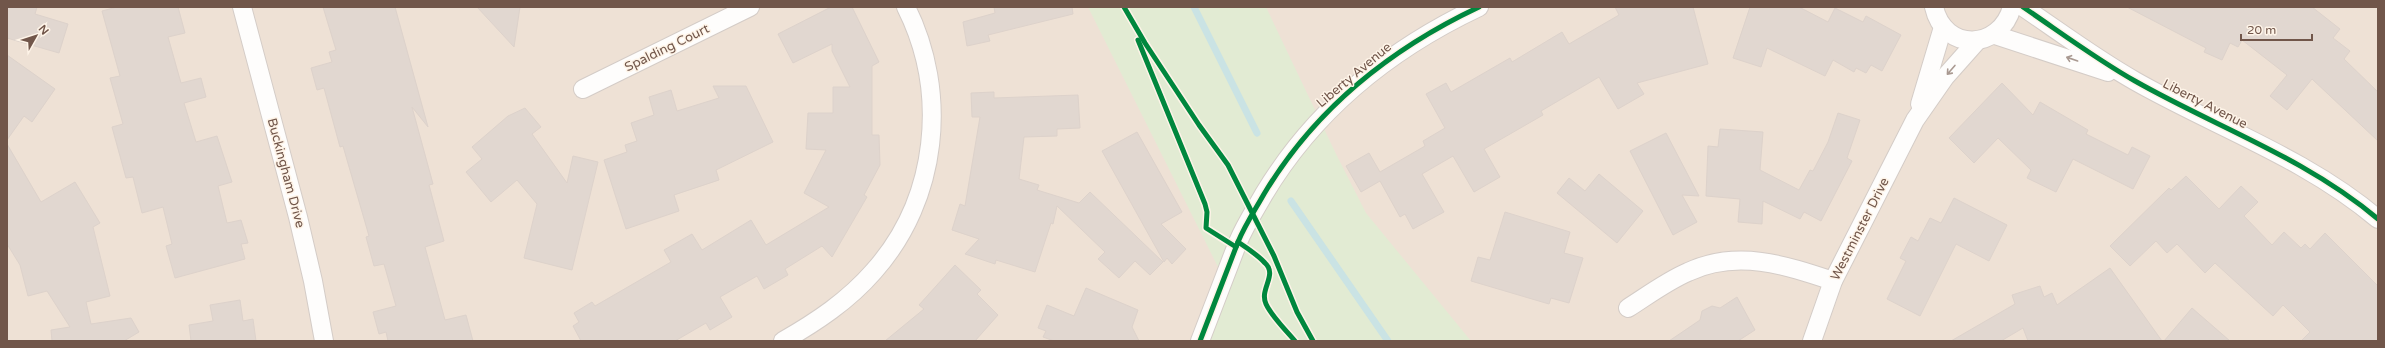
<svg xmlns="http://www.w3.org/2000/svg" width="2385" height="348" viewBox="0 0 2385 348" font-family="'Varela Round',sans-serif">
<rect width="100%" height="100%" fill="#f5efe8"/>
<rect fill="#eee1d5" x="7" y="7" width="2371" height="334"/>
<path fill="#e2ebd3" d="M 1088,7 L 1266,7 L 1336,154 L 1366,213 L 1471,341 L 1200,341 L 1224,279 Z"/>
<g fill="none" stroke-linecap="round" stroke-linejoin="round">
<g stroke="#cae3e4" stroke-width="7">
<path d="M 1194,7 L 1257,133"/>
<path d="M 1291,201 L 1388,341"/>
</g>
</g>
<g fill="#e1d7d0" stroke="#ddd2cb">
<path d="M 7,7 L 37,7 L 35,14 L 68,24 L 59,53 L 7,38 Z"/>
<path d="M 117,7 L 178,7 L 185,33 L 168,37 L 181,83 L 201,78 L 206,97 L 184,103 L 196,142 L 217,136 L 232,182 L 218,186 L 227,223 L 241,220 L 248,243 L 241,244 L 245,259 L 175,278 L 166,246 L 172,244 L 163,207 L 142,213 L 133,177 L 126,178 L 112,127 L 123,124 L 110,78 L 120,76 L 102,11 Z"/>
<path d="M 323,7 L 395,7 L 428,127 L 412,107 L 433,184 L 429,185 L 444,241 L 425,247 L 445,320 L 466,315 L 473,341 L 388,341 L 386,332 L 379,334 L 373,312 L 396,306 L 384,264 L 374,266 L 366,237 L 369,236 L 343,146 L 340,147 L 324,88 L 317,90 L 311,68 L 332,62 L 329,52 L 336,50 Z"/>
<path d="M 477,7 L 520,7 L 514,47 Z"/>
<path d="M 831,7 L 852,7 L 879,62 L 872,66 L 872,135 L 879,135 L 880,165 L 864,195 L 867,197 L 832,257 L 822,246 L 785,269 L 788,275 L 764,289 L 757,276 L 720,297 L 732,317 L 710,330 L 706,323 L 675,341 L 581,341 L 573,326 L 579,322 L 574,313 L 592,302 L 595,306 L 671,262 L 664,250 L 692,234 L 702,250 L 751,220 L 766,245 L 829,207 L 804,193 L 826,150 L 806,149 L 808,113 L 833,113 L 833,87 L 850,87 L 832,51 L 832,44 L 793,63 L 778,34 Z"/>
<path d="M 994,7 L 1072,7 L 1073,14 L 988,35 L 990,41 L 967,46 L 963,22 L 995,13 Z"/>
<path d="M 1615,7 L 1693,7 L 1708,64 L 1637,83 L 1644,94 L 1618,109 L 1599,77 L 1541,111 L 1543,115 L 1484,149 L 1500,177 L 1474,192 L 1453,156 L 1422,174 L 1444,212 L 1413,229 L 1405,214 L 1400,217 L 1380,181 L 1361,192 L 1346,166 L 1369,153 L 1380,172 L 1425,146 L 1423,141 L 1445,128 L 1426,94 L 1446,83 L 1451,92 L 1510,58 L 1512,62 L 1562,32 L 1569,44 L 1619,15 Z"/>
<path d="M 1750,7 L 1799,7 L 1828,22 L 1835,8 L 1863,22 L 1866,16 L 1901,35 L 1882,71 L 1871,65 L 1866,73 L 1856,68 L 1854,72 L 1833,60 L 1825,76 L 1767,48 L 1761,67 L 1733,58 Z"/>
<path d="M 2127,7 L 2312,7 L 2340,29 L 2333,38 L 2350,51 L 2344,59 L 2378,92 L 2378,141 L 2312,79 L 2287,110 L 2270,96 L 2287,75 L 2242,40 L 2238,47 L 2230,43 L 2222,60 L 2204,52 L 2206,48 Z"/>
<path d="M 7,55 L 55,89 L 32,122 L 24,116 L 7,140 Z"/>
<path d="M 2002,83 L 2033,115 L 2040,102 L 2088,130 L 2086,134 L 2128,155 L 2132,147 L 2150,156 L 2133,189 L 2073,159 L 2056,192 L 2027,178 L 2031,170 L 1998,138 L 1974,163 L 1949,138 Z"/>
<path d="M 713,86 L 746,86 L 773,142 L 716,170 L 719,180 L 674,195 L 679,211 L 626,229 L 604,160 L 627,152 L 625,145 L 637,141 L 631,123 L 654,115 L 649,97 L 671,90 L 677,111 L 719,98 Z"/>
<path d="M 994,92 L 994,98 L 1078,95 L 1080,128 L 1057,129 L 1057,136 L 1024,137 L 1019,179 L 1039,185 L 1037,190 L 1079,203 L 1090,192 L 1163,262 L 1150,275 L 1135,261 L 1119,278 L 1098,259 L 1105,252 L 1057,206 L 1053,224 L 1051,223 L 1035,272 L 996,260 L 995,264 L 965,254 L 979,239 L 952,230 L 960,204 L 965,206 L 980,117 L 972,117 L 971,93 Z"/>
<path d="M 525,108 L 541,127 L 532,134 L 567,183 L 573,156 L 598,162 L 572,270 L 524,258 L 537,204 L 517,180 L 491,202 L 466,172 L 482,159 L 472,147 L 508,116 Z"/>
<path d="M 1838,113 L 1860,120 L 1847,158 L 1852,161 L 1821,221 L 1804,212 L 1800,219 L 1763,201 L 1762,224 L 1738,222 L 1740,199 L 1706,196 L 1708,146 L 1718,147 L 1720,129 L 1763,132 L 1760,170 L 1799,190 L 1810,170 L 1813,171 L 1828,142 Z"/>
<path d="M 1137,132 L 1182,212 L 1161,224 L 1186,249 L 1172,264 L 1167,258 L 1164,262 L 1102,151 Z"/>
<path d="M 1666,133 L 1699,196 L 1682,195 L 1697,222 L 1673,235 L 1630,151 Z"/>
<path d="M 7,144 L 41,202 L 75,182 L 100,223 L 93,227 L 110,296 L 86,302 L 91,324 L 131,318 L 139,332 L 124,341 L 52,341 L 51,330 L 70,327 L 47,291 L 28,296 L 20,265 L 7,244 Z"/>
<path d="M 1599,174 L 1643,211 L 1617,243 L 1557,193 L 1569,178 L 1585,191 Z"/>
<path d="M 2186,176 L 2219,209 L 2241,186 L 2258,202 L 2244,216 L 2272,245 L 2284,232 L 2301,248 L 2305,244 L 2310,249 L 2325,233 L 2378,286 L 2378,341 L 2301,341 L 2310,332 L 2283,305 L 2273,316 L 2215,263 L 2205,273 L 2177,244 L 2167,253 L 2156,241 L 2130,266 L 2110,246 L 2169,188 L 2171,190 Z"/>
<path d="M 1954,198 L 2007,225 L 1989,261 L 1956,244 L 1920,316 L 1887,299 L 1906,261 L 1900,258 L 1911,237 L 1918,241 L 1930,218 L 1941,223 Z"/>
<path d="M 1505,212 L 1570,232 L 1564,253 L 1583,258 L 1569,303 L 1551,298 L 1549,304 L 1471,281 L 1478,257 L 1490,260 Z"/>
<path d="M 955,265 L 981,290 L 977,294 L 998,315 L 975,341 L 885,341 L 924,309 L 919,305 Z"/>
<path d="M 2110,268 L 2162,341 L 2028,341 L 2023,328 L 2001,341 L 1951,341 L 2015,304 L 2012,295 L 2040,286 L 2044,297 L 2052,293 L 2057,305 Z"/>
<path d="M 1086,288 L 1138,310 L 1132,327 L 1139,341 L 1054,341 L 1043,337 L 1046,331 L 1038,328 L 1047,305 L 1074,316 Z"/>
<path d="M 1737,297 L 1755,330 L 1738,341 L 1669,341 L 1700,320 L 1702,311 L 1712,306 L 1720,308 Z"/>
<path d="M 240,300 L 243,321 L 253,319 L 256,341 L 191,341 L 189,325 L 213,321 L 210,305 Z"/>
<path d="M 2192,308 L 2230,341 L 2164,341 Z"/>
</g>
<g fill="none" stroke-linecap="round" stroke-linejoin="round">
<defs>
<g id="street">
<path d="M 242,7 L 298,217 L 313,281 L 324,341"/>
<path d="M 1934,7 C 1944,52 2000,51 2012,7"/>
<path d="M 2023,7 C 2060,32 2096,59 2135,81 C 2216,127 2306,158 2378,219"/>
<path d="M 1995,35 L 2108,72"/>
<path d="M 583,89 L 750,7"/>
<path d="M 1920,104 L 1943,27"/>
<path d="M 1628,308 C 1647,296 1667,281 1688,272 C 1737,249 1785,265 1833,281"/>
<path d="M 783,341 C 816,322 848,301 874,271 C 938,199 949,93 906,7"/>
<path d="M 1200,341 C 1213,308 1225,275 1238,242 C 1245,225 1255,210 1264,194 C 1315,109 1390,49 1479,7"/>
<path d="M 1812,341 L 1833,281 L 1915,120 L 1945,77 L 1977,41"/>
</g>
</defs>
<use href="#street" stroke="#d4ccc7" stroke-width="20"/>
<use href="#street" stroke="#fefdfc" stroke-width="18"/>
<defs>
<g id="cycleway">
<path d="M 1124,7 L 1145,43 L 1199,125 L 1228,165 L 1274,256 L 1297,312 L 1313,341"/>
<path d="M 2023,7 C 2060,32 2096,59 2135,81 C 2216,127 2306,158 2378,219"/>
<path d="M 1138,40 L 1205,204 L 1207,212 L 1206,228 L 1236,247"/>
<path d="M 1238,242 C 1247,248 1258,255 1265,263 C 1278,275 1259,289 1266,304 C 1272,317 1285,329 1295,341"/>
<path d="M 1200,341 C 1213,308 1225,275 1238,242 C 1245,225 1255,210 1264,194 C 1315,109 1390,49 1479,7"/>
</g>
</defs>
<use href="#cycleway" stroke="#fef4e8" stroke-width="8"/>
<use href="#cycleway" stroke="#00873e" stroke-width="5"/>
</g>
<defs><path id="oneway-shaft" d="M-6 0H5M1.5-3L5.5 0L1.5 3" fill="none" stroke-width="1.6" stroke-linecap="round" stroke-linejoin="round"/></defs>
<g stroke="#a99991">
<use href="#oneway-shaft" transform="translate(2072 59) rotate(-161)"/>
<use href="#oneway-shaft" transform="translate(1951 70) rotate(131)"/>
</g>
<g text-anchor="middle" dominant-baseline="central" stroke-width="3" stroke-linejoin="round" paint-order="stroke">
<g font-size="13" fill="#71564a" stroke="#fef4e8">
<text transform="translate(667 48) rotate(-26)">Spalding Court</text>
<text transform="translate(1354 75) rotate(-40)">Liberty Avenue</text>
<text transform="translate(2205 104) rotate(27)">Liberty Avenue</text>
<text transform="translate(286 173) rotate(75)">Buckingham Drive</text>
<text transform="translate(1860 229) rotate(-63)">Westminster Drive</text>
</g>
</g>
<rect width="2385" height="348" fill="none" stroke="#71564a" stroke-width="16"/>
<g transform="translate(36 36) rotate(51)" stroke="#fef4e8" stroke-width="3" paint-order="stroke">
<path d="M0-3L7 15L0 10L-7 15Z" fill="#71564a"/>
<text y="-6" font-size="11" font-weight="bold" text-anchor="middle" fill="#71564a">N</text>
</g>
<path d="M2241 34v6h71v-6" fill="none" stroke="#71564a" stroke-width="2"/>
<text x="2247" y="34" font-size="12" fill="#71564a" stroke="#fef4e8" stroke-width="3" paint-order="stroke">20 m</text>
</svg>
